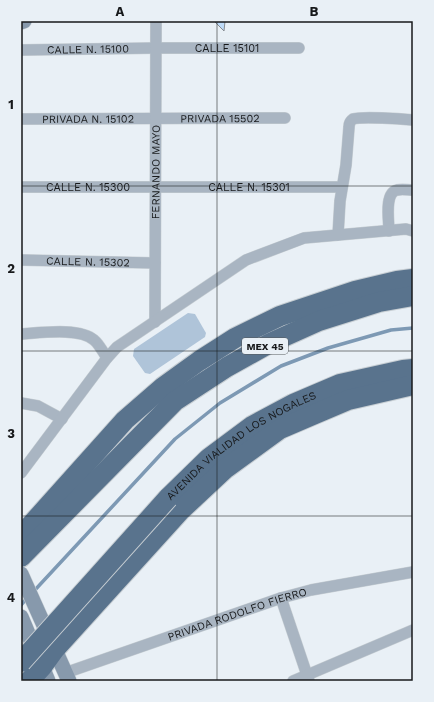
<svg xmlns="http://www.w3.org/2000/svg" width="434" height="702" viewBox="0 0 434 702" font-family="'Work Sans',sans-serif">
<rect width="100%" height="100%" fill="#e9f0f6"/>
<path fill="#afc4d9" d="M 188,313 L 195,314 L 206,333 L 205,337 L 150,374 L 145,373 L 133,356 L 134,349 Z"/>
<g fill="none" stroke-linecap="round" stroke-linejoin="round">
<g stroke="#7d99b4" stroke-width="3.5">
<path d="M 34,591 L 175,439 L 220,403 L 281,366 L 328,348 L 391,330 L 413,328"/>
<path d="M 21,605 L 28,597"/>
</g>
</g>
<path fill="#bedbf8" stroke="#868b91" d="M 212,21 L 225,21 L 224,31 L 214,21 Z"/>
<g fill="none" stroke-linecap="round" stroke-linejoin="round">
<defs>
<g id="street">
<path id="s1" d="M 21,50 L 156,48 L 299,48"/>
<path id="s2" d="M 21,119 L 285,118"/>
<path id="s3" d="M 21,187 L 342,187"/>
<path d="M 389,231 C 389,221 384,193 397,190 C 402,189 408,190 413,190"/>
<path d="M 338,235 L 340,201 L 346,165 L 349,127 C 349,124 350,121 353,119 C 362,116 402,119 413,120"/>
<path id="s4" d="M 21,260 L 155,263"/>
<path id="s5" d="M 155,322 L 156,21"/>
<path d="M 21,334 C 39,333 80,327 94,340 C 99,344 103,352 107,358"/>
<path d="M 21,403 L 38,406 L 62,419"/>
<path d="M 21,473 L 107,358 L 117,347 L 246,260 L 304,238 L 406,229 L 413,231"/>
<path d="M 281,598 L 309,681"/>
<path id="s6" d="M 65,673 L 281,598 L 311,590 L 413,572"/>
<path d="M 293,681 L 413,630"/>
</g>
<g id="secondary">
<path d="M 21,22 L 24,21"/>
<path d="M 21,574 L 69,681"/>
<path d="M 21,617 L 48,681"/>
</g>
<g id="highway">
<path id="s7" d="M 168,498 L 209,458 L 252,426 L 293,404 L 340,384 L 403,370 L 413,369"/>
<path d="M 21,536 L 125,420 L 163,387 L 199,361 L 235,338 L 280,316 L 355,291 L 397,281 L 413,279"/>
<path d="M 21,557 L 175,401 L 227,367 L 270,343 L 319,321 L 379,302 L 413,296"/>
<path d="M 29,681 L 42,667 L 55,649 L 180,511 L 225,469 L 280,429 L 315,414 L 348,400 L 413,385"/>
</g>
</defs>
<use href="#street" stroke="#c7ced3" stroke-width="12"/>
<use href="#secondary" stroke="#c7ced3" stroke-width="16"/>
<use href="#highway" stroke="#c7ced3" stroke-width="22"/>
<use href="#street" stroke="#a9b5c2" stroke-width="11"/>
<use href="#secondary" stroke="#8799ac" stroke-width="15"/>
<use href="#highway" stroke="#59738d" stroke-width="20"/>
<defs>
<path id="highway-bridge" d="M 21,662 L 168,498"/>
</defs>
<use href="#highway-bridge" stroke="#c7ced3" stroke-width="22" stroke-linecap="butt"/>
<use href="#highway-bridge" stroke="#59738d" stroke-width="20"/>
</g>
<path fill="none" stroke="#17191b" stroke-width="1" stroke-opacity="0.55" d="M 217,21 L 217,681M 21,186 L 413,186M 21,351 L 413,351M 21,516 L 413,516"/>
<g text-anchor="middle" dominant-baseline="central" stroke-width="3" stroke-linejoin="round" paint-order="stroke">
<rect fill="#e9f0f6" stroke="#565a5d" stroke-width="1" x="242" y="338" width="46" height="16" rx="3"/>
<g font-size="10" font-weight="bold" fill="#17191b">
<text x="265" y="346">MEX 45</text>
</g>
<g font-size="11" fill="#17191b" stroke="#e9f0f6">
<text stroke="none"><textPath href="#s1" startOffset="206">CALLE 15101</textPath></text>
<text stroke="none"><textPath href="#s1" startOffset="67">CALLE N. 15100</textPath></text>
<text stroke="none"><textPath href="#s2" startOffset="199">PRIVADA 15502</textPath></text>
<text stroke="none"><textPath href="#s2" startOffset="67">PRIVADA N. 15102</textPath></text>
<text stroke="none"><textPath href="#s5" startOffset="150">FERNANDO MAYO</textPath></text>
<text stroke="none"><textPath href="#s3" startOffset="67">CALLE N. 15300</textPath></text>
<text stroke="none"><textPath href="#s3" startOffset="228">CALLE N. 15301</textPath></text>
<text stroke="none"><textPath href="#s4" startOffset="67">CALLE N. 15302</textPath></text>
<text stroke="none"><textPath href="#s7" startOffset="91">AVENIDA VIALIDAD LOS NOGALES</textPath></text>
<text stroke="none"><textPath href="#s6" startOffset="182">PRIVADA RODOLFO FIERRO</textPath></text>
</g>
</g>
<rect width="434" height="702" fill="none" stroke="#e9f0f6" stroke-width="44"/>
<rect x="22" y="22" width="390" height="658" fill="none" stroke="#17191b" stroke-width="1.5"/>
<g font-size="13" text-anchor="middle" font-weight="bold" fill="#17191b">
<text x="120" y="16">A</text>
<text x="314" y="16">B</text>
<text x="11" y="109">1</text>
<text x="11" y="273">2</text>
<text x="11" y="438">3</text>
<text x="11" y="602">4</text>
</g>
</svg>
